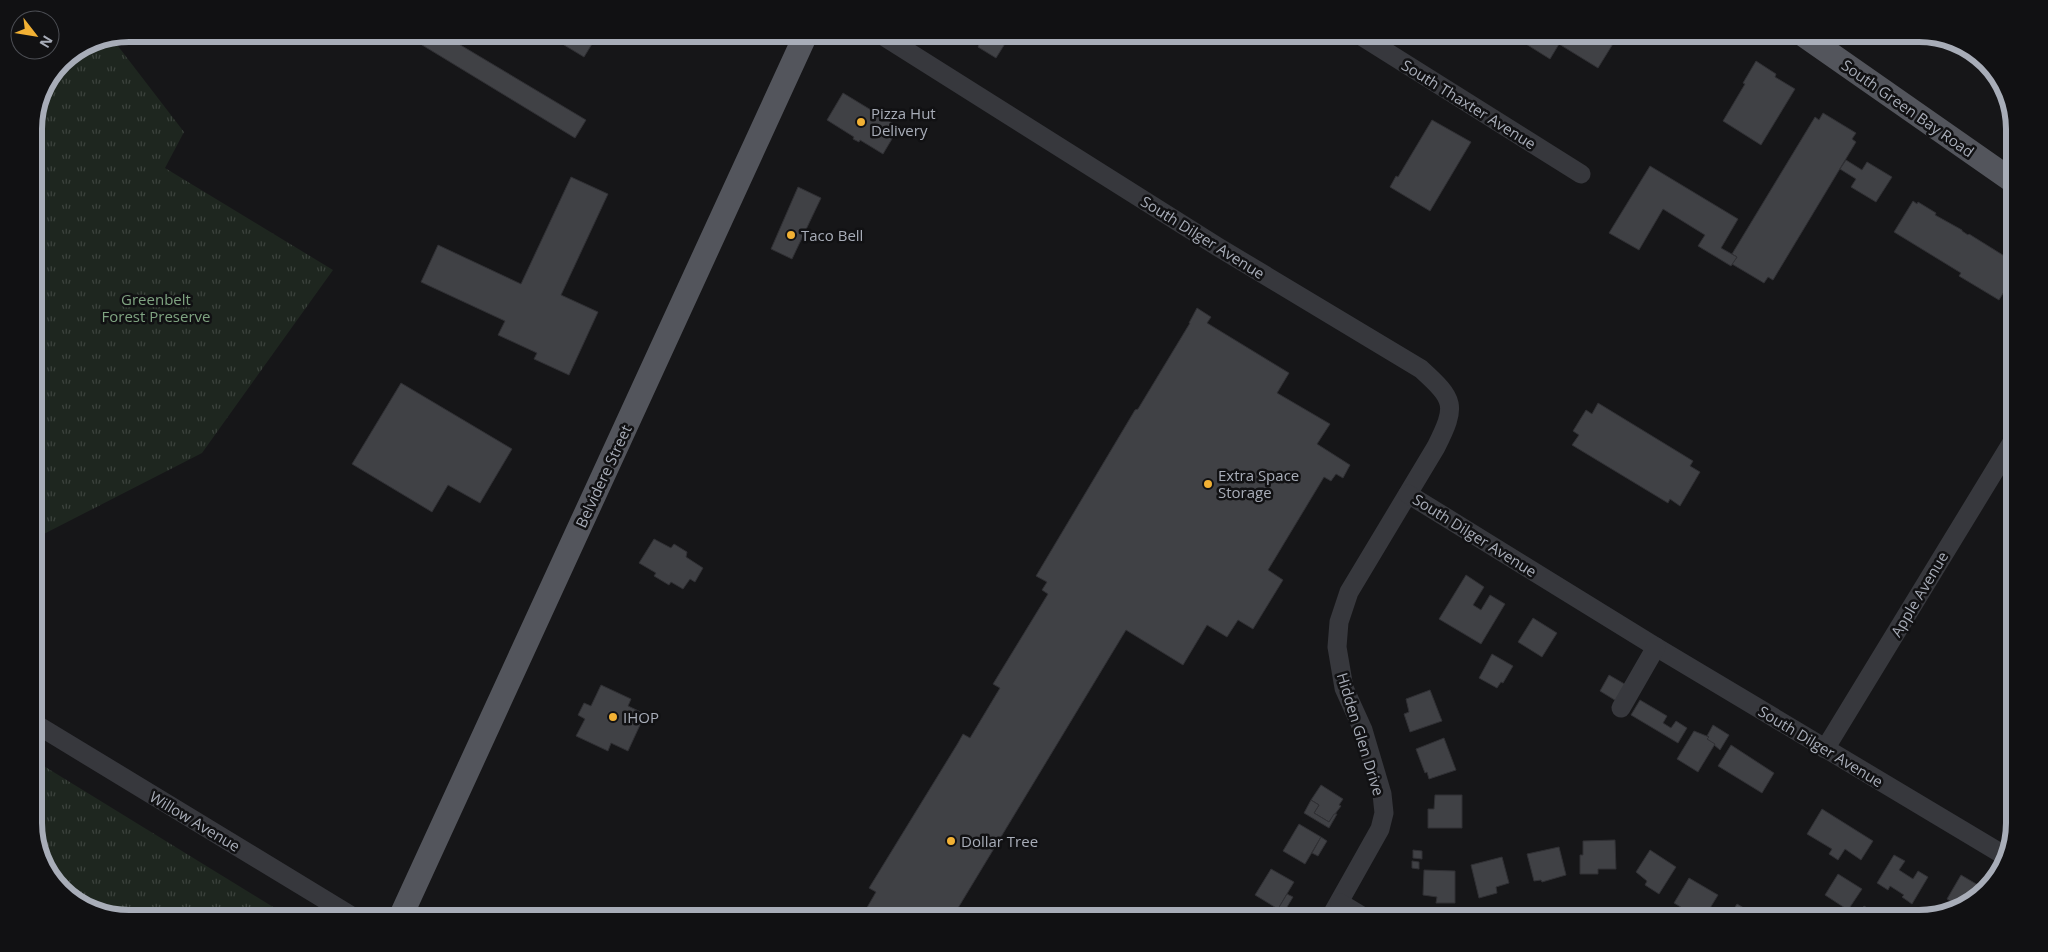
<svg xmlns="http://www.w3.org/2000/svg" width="2048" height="952" viewBox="0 0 2048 952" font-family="'Open Sans',sans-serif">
<defs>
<pattern id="grass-tufts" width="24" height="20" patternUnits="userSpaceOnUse" patternTransform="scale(1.25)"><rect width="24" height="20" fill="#1e261f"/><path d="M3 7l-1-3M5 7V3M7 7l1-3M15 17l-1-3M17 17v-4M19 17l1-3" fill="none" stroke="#3c433d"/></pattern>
</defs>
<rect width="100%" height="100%" fill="#161618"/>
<g fill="url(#grass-tufts)">
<path d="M 111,37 L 184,132 L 165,168 L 333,270 L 202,453 L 34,539 L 34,123 L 62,62 L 93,41 Z"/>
<path d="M 34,760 L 291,918 L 129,918 L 92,911 L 50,876 L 34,829 Z"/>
</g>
<g fill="#404145" stroke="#303034">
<path d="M 411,34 L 442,34 L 586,120 L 575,138 L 409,37 Z"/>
<path d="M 546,34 L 598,34 L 584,57 Z"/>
<path d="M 984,34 L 1011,34 L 996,58 L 978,47 Z"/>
<path d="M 1510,34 L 1619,34 L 1598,68 L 1559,44 L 1550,59 Z"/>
<path d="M 1756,61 L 1776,74 L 1775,77 L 1795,89 L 1761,145 L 1723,121 L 1745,84 L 1743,83 Z"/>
<path d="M 843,93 L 899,127 L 883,154 L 860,140 L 859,142 L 853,139 L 854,137 L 827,120 Z"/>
<path d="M 1823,113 L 1856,133 L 1852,139 L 1856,142 L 1773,280 L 1768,277 L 1764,283 L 1732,264 L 1737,257 L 1732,254 L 1815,117 L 1819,120 Z"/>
<path d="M 1432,120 L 1471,142 L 1430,211 L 1390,187 L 1396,176 L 1398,177 Z"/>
<path d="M 1846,160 L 1862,170 L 1867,162 L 1892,177 L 1876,202 L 1851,187 L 1856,179 L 1840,169 Z"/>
<path d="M 1650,166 L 1738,219 L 1721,248 L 1737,257 L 1731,266 L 1698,246 L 1705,235 L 1663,209 L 1639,250 L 1609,233 Z"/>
<path d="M 571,177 L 608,194 L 561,295 L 598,312 L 569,375 L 534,359 L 537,353 L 498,335 L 505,321 L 421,282 L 438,245 L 521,284 Z"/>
<path d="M 798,187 L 821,198 L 792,259 L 771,249 Z"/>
<path d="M 1913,201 L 1917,204 L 1918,202 L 1936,213 L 1935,215 L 1962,230 L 1962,231 L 1968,235 L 1969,234 L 2014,262 L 2014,275 L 1999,300 L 1959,276 L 1961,273 L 1894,232 Z"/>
<path d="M 1197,308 L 1211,317 L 1207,323 L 1289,373 L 1277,393 L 1330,424 L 1317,444 L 1350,465 L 1343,478 L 1336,474 L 1331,481 L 1324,477 L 1268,570 L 1283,580 L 1253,629 L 1238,620 L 1227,637 L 1207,625 L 1183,665 L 1126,630 L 952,918 L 861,918 L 876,892 L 869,888 L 958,743 L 963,734 L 970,738 L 1000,688 L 993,684 L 1048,594 L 1042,590 L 1047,582 L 1036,576 L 1135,410 L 1138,409 L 1190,323 L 1189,323 Z"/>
<path d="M 401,383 L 512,449 L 480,503 L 448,485 L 432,512 L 352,464 Z"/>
<path d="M 1598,403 L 1693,461 L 1690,466 L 1700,472 L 1680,506 L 1670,499 L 1668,503 L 1572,445 L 1579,435 L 1573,431 L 1586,410 L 1592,414 Z"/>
<path d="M 654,539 L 671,548 L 674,544 L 687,552 L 686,557 L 703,568 L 695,582 L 690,579 L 683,589 L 671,582 L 669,585 L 654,576 L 656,573 L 639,563 Z"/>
<path d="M 1466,575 L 1484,587 L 1473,605 L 1481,610 L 1490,595 L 1505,604 L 1481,644 L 1439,619 Z"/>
<path d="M 1533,618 L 1557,633 L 1542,657 L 1518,642 Z"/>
<path d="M 1492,654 L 1513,666 L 1503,683 L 1501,682 L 1497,688 L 1479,678 Z"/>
<path d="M 1609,675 L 1628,686 L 1618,702 L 1600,691 Z"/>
<path d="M 601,685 L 631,699 L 628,706 L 645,714 L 628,751 L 611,743 L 608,751 L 576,736 L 585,719 L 578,715 L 584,703 L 591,706 Z"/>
<path d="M 1430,690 L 1442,721 L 1410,732 L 1404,714 L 1409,712 L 1406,699 Z"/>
<path d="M 1640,700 L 1667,716 L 1663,723 L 1671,728 L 1676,721 L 1687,728 L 1678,743 L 1631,715 Z"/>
<path d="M 1713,725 L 1729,735 L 1720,750 L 1707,739 L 1709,737 L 1707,736 Z"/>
<path d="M 1694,731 L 1709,737 L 1707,739 L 1715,744 L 1698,772 L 1677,759 Z"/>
<path d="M 1444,738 L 1456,770 L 1429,779 L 1427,772 L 1425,773 L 1416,749 Z"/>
<path d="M 1731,745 L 1774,773 L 1762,793 L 1718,766 Z"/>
<path d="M 1321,785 L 1343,799 L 1339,805 L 1341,806 L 1329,822 L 1314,813 L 1319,805 L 1311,800 Z"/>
<path d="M 1435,795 L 1462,795 L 1462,828 L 1428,828 L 1428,809 L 1434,809 Z"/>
<path d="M 1311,800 L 1319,805 L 1314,813 L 1329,822 L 1334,814 L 1337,814 L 1329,828 L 1304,813 Z"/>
<path d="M 1822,809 L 1873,841 L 1861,860 L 1845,849 L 1838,860 L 1829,854 L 1832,849 L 1807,834 Z"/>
<path d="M 1299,824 L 1321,837 L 1305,864 L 1283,851 Z"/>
<path d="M 1321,837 L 1327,841 L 1318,856 L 1312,853 Z"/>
<path d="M 1615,840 L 1616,869 L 1598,869 L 1598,874 L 1580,874 L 1580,855 L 1583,855 L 1583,841 Z"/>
<path d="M 1559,847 L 1566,875 L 1542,882 L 1541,880 L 1534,881 L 1527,854 Z"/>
<path d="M 1413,850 L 1422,851 L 1422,859 L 1413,858 Z"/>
<path d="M 1650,850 L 1676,867 L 1659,894 L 1645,885 L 1647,881 L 1636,872 Z"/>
<path d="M 1894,855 L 1905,861 L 1899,870 L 1913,879 L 1918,871 L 1928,877 L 1912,904 L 1902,897 L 1904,895 L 1890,886 L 1888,890 L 1877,883 Z"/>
<path d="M 1502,857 L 1509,883 L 1496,887 L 1497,893 L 1479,898 L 1471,865 Z"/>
<path d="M 1412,861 L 1419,862 L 1419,869 L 1412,868 Z"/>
<path d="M 1271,869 L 1294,882 L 1278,909 L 1255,895 Z"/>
<path d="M 1424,870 L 1455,871 L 1455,903 L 1436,903 L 1437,897 L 1423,895 Z"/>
<path d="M 1838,874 L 1862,889 L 1848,910 L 1825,895 Z"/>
<path d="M 1961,875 L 1983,888 L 1972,902 L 1958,906 L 1947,899 Z"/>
<path d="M 1689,878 L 1718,895 L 1704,918 L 1699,918 L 1674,903 Z"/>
<path d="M 1287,894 L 1293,897 L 1284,912 L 1278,909 Z"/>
<path d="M 1737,904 L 1761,918 L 1728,918 Z"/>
<path d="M 1864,906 L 1877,914 L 1874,918 L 1857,918 Z"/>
<path d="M 1928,907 L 1938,913 L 1922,917 Z"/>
<path d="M 1246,909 L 1259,917 L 1261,918 L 1240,918 Z"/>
</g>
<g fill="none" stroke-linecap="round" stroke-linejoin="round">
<g stroke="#37383d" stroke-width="19">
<path d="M 880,34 L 1218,247 L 1421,369 C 1455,400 1457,405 1436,447 L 1349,592 L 1339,622 L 1337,647 L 1344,688 L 1363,730 L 1382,794 L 1384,813 L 1380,829 L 1330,918"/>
<path d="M 1358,34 L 1581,174"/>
<path d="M 1408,494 L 1656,647 L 2007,857"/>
<path d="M 1621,708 L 1656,647"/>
<path d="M 34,723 L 355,918"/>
<path d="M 1825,749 L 2014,439"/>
<path d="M 1340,903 L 1365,918"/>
<path d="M 1567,918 L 1587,917 L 1597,918"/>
</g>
<g stroke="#53555c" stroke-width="24">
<path d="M 1802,34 L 2014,182"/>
<path d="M 400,918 L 806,34"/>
</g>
</g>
<g fill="#f2b134" stroke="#111113" stroke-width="2">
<circle cx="861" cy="122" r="5"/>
<circle cx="791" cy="235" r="5"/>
<circle cx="1208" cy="484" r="5"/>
<circle cx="613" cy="717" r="5"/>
<circle cx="951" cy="841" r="5"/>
</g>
<g text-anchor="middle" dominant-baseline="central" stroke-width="5" stroke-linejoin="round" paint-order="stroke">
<g font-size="15" fill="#a8adb8" stroke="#111113">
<text transform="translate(1469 104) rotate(32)">South Thaxter Avenue</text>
<text transform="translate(1908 108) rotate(35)">South Green Bay Road</text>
<text transform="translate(1203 237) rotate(32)">South Dilger Avenue</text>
<text transform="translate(603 476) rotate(-65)">Belvidere Street</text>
<text transform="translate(1475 535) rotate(32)">South Dilger Avenue</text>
<text transform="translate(1919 594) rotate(-59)">Apple Avenue</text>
<text transform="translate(1361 734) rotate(73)">Hidden Glen Drive</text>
<text transform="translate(1821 746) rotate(31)">South Dilger Avenue</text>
<text transform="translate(195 821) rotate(31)">Willow Avenue</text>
</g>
<g font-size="15" fill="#a8adb8" stroke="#111113" text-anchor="start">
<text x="871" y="113">Pizza Hut<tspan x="871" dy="17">Delivery</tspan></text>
<text x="801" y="235">Taco Bell</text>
<text x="1218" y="475">Extra Space<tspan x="1218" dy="17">Storage</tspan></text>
<text x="623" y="717">IHOP</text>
<text x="961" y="841">Dollar Tree</text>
</g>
<g font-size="15" fill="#7fa381" stroke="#111113">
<text x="156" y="299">Greenbelt<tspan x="156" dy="17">Forest Preserve</tspan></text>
</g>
</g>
<path d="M0 0H2048V952H0ZM129 42H1919A87 87 0 0 1 2006 129V823A87 87 0 0 1 1919 910H129A87 87 0 0 1 42 823V129A87 87 0 0 1 129 42Z" fill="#111113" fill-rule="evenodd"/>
<path fill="none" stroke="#a8adb8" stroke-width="6" d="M129 42H1919A87 87 0 0 1 2006 129V823A87 87 0 0 1 1919 910H129A87 87 0 0 1 42 823V129A87 87 0 0 1 129 42Z"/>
<g transform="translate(35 35) rotate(121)"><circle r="24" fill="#111113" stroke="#4d4f55"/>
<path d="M0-4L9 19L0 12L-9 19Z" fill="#f2b134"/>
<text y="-8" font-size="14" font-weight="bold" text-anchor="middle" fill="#a8adb8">N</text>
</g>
</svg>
